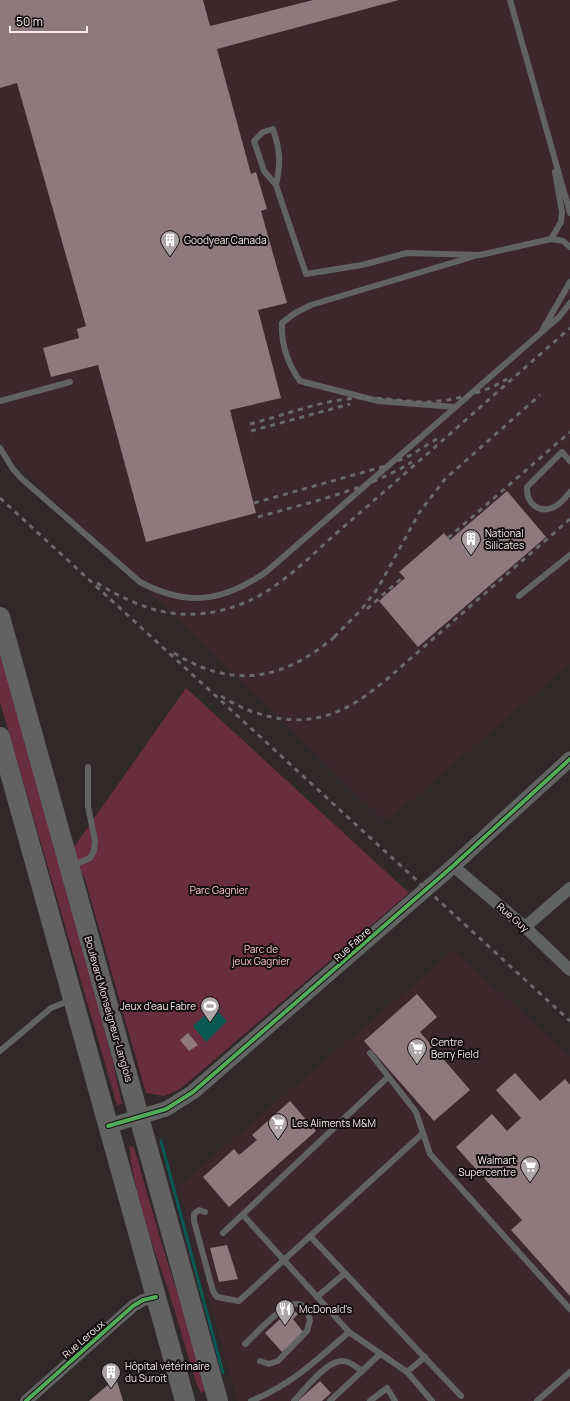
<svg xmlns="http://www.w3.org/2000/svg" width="570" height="1401" viewBox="0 0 570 1401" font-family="Manrope,sans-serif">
<rect width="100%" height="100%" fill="#302829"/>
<g fill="#3b272c">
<path d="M 0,0 L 570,0 L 570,664 L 386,822 L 0,448 Z"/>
<path d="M 454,950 L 570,1056 L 570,1401 L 237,1401 L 178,1186 Z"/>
</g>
<g fill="#682d3e">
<path d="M 0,648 L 112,1058 L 122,1104 L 117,1105 L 0,702 Z"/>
<path d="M 186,688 L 409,893 L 180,1089 L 164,1096 L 146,1093 L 85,879 L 71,851 Z"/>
<path d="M 129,1146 L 134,1147 L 160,1238 L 205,1381 L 206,1390 L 201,1393 L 197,1385 C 186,1351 177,1317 166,1283 C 150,1238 134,1194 129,1146 Z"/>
</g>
<path fill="#085951" d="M 214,1007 L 227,1021 L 206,1042 L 193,1026 Z"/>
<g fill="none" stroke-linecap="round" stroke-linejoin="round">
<path stroke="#085951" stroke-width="3" d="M 161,1141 L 223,1373"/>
</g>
<g fill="#8e7a7e">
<path d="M 0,0 L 203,0 L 210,26 L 313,0 L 399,0 L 217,49 L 251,174 L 256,172 L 267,209 L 261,211 L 287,303 L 258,310 L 281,398 L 230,410 L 256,513 L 146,542 L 98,365 L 51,377 L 43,348 L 79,338 L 77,329 L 86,326 L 17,83 L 0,88 Z"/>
<path d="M 507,491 L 546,537 L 418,647 L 379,601 L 405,578 L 399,572 L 444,533 L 450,540 Z"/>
<path d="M 417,994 L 437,1017 L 420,1032 L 470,1090 L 434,1121 L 364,1041 Z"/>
<path d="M 188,1033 L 198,1045 L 189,1051 L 180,1040 Z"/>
<path d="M 515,1073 L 540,1101 L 565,1079 L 570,1085 L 570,1296 L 511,1230 L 522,1220 L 456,1147 L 492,1114 L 507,1131 L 521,1118 L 496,1090 Z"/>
<path d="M 290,1101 L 316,1131 L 229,1207 L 203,1177 L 234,1149 L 239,1155 L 257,1140 L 252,1135 Z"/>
<path d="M 227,1245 L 238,1279 L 219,1282 L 210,1248 Z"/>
<path d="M 292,1308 L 298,1314 L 293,1319 L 304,1333 L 282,1352 L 265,1333 Z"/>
<path d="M 116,1378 L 123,1401 L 89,1401 Z"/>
<path d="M 320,1381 L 331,1393 L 322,1401 L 298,1401 Z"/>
</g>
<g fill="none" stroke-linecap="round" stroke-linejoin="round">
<g stroke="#616362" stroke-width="6">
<path d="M 510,0 L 570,213"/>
<path d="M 276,185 C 281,163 280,150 273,129 L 263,132 L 254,141 L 264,171 L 276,185 L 306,274 L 362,265 L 407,253 L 480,255 L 551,239 L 563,241 L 570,247"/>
<path d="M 551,239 L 561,222 L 562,212 L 555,172"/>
<path d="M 543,329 L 570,282"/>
<path d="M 0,401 L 70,382"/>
<path d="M 455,407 L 378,401 L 300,381 C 288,364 281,344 282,323 L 295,313 L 311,305 L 475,256"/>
<path d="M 0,448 L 13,469 L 21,478 L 140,582 C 187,607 223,602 266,572 L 559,317 L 570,303"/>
<path d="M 570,461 L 562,452 L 527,487 C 526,504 540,515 556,506 C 561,503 566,497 570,492"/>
<path d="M 519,596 L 570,555"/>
<path d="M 71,866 L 90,858 L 94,851 L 95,841 L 88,806 L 88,767"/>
<path d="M 0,1051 L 51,1008 L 71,1000"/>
<path d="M 370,1053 L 416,1112 L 430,1154 L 570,1309"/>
<path d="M 205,1212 L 199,1210 L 194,1214 L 194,1221 L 213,1291 L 217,1297 L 239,1301 L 422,1134"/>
<path d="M 243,1215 L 349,1332 L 407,1372 L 432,1401"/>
<path d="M 223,1233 L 388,1077"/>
<path d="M 310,1236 L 461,1396"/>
<path d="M 317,1297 L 345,1273"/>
<path d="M 245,1344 C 256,1334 282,1304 296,1304 C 301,1304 304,1306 307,1309 L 310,1320 L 307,1331 L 278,1361 L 269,1364 L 260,1361"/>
<path d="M 407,1372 L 425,1357"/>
<path d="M 251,1401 C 291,1385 317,1360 349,1332"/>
<path d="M 294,1401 C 304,1390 328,1359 343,1361 C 350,1361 356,1367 362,1371"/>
<path d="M 330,1401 L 380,1354"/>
<path d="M 370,1401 L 387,1388 L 395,1401"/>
<path d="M 537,1401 L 570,1372"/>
</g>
<g stroke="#616362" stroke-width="12">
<path d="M 453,866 L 525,927 L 570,970"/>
<path d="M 525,927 L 570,888"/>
<path d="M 26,1401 L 133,1306 L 143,1300 L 156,1297"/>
</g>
<path stroke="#616362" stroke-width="15" d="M 108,1126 L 166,1109 L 193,1092 L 453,866 L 570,759"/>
<g stroke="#626262" stroke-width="20">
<path d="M 0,617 L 218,1401"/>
<path d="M 0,737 L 185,1401"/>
</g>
<g stroke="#6a6868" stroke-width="3" stroke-dasharray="5 5" stroke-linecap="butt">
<path d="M 250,424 C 285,415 322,400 357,398 C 379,397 400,401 422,402 C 450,402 482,394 507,379"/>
<path d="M 251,431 L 350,404"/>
<path d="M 0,498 L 570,1021"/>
<path d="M 254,503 L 389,465 L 411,455 L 438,438"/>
<path d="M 258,517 C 310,502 364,491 412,462"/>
<path d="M 448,538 L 570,432"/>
<path d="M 97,583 C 146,613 188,625 244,603 C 282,588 316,550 347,524 C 422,459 496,393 570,328"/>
<path d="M 367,609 L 403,577"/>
<path d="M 334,637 L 361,610 L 378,588 L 419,513 L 445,479 L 540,395"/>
<path d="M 174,653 C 235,691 286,679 338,634"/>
<path d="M 221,696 C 257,719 303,729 343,709 C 359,702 372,691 386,680 L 570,519"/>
</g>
<defs>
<g id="cycleway">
<path d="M 108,1126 L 166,1109 L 193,1092 L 453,866 L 570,759"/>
<path d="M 26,1401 L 133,1306 L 143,1300 L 156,1297"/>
</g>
</defs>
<use href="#cycleway" stroke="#160f10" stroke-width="6"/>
<use href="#cycleway" stroke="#51ab58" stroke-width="4"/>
</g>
<defs>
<symbol id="building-pin" viewBox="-11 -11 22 30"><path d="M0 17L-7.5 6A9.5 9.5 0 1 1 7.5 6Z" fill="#afa5a7" stroke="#160f10"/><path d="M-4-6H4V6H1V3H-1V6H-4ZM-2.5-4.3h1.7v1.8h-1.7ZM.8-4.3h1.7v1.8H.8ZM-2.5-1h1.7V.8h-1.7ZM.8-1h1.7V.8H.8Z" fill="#fff"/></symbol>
<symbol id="stadium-pin" viewBox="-11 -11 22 30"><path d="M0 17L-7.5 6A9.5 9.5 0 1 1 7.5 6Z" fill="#afa5a7" stroke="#160f10"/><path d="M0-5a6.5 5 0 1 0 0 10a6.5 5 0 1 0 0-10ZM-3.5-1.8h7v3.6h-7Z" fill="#fff"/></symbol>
<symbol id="supermarket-pin" viewBox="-11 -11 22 30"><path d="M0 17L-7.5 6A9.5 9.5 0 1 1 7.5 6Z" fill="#afa5a7" stroke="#160f10"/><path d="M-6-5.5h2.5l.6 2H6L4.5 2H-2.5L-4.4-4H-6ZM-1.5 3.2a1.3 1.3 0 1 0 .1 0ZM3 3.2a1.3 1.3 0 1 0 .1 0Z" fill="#fff"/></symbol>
<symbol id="restaurant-pin" viewBox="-11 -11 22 30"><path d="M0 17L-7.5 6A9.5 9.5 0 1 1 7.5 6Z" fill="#afa5a7" stroke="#160f10"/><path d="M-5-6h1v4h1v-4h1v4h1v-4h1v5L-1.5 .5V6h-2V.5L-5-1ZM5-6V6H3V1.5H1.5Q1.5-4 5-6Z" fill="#fff"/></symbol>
</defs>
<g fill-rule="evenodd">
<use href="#building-pin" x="159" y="229" width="22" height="30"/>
<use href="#building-pin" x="460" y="528" width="22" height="30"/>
<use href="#stadium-pin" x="199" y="995" width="22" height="30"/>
<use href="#supermarket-pin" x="406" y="1037" width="22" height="30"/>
<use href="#supermarket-pin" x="267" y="1112" width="22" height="30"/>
<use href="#supermarket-pin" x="519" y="1155" width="22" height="30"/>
<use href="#restaurant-pin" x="274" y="1298" width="22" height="30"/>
<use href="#building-pin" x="100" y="1361" width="22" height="30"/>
</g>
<g text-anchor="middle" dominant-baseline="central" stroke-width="4" stroke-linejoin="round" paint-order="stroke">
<g font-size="10" fill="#f4e9eb" stroke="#160f10" text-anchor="start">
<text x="184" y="240">Goodyear Canada</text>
<text x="485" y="533">National<tspan x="485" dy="12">Silicates</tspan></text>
<text x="196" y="1006" text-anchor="end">Jeux d'eau Fabre</text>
<text x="431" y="1042">Centre<tspan x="431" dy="12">Berry Field</tspan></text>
<text x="292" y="1123">Les Aliments M&amp;M</text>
<text x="516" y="1160" text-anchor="end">Walmart<tspan x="516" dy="12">Supercentre</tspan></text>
<text x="299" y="1309">McDonald's</text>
<text x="125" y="1366">Hôpital vétérinaire<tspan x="125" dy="12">du Suroît</tspan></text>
</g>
<g font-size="10" fill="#f7c2cd" stroke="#160f10">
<text x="219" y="890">Parc Gagnier</text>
<text x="261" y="949">Parc de<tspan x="261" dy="12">jeux Gagnier</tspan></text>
</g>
<g font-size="10" fill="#f4e9eb" stroke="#160f10">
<text transform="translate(513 917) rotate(41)">Rue Guy</text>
<text transform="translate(352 944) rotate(-42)">Rue Fabre</text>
<text transform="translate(109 1009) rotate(74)">Boulevard Monseigneur-Langlois</text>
<text transform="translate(83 1339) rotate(-41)">Rue Leroux</text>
</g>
</g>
<path d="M10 26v6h77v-6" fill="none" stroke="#f4e9eb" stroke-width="2"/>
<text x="16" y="26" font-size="12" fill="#f4e9eb" stroke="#160f10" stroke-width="3" paint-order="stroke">50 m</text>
</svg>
